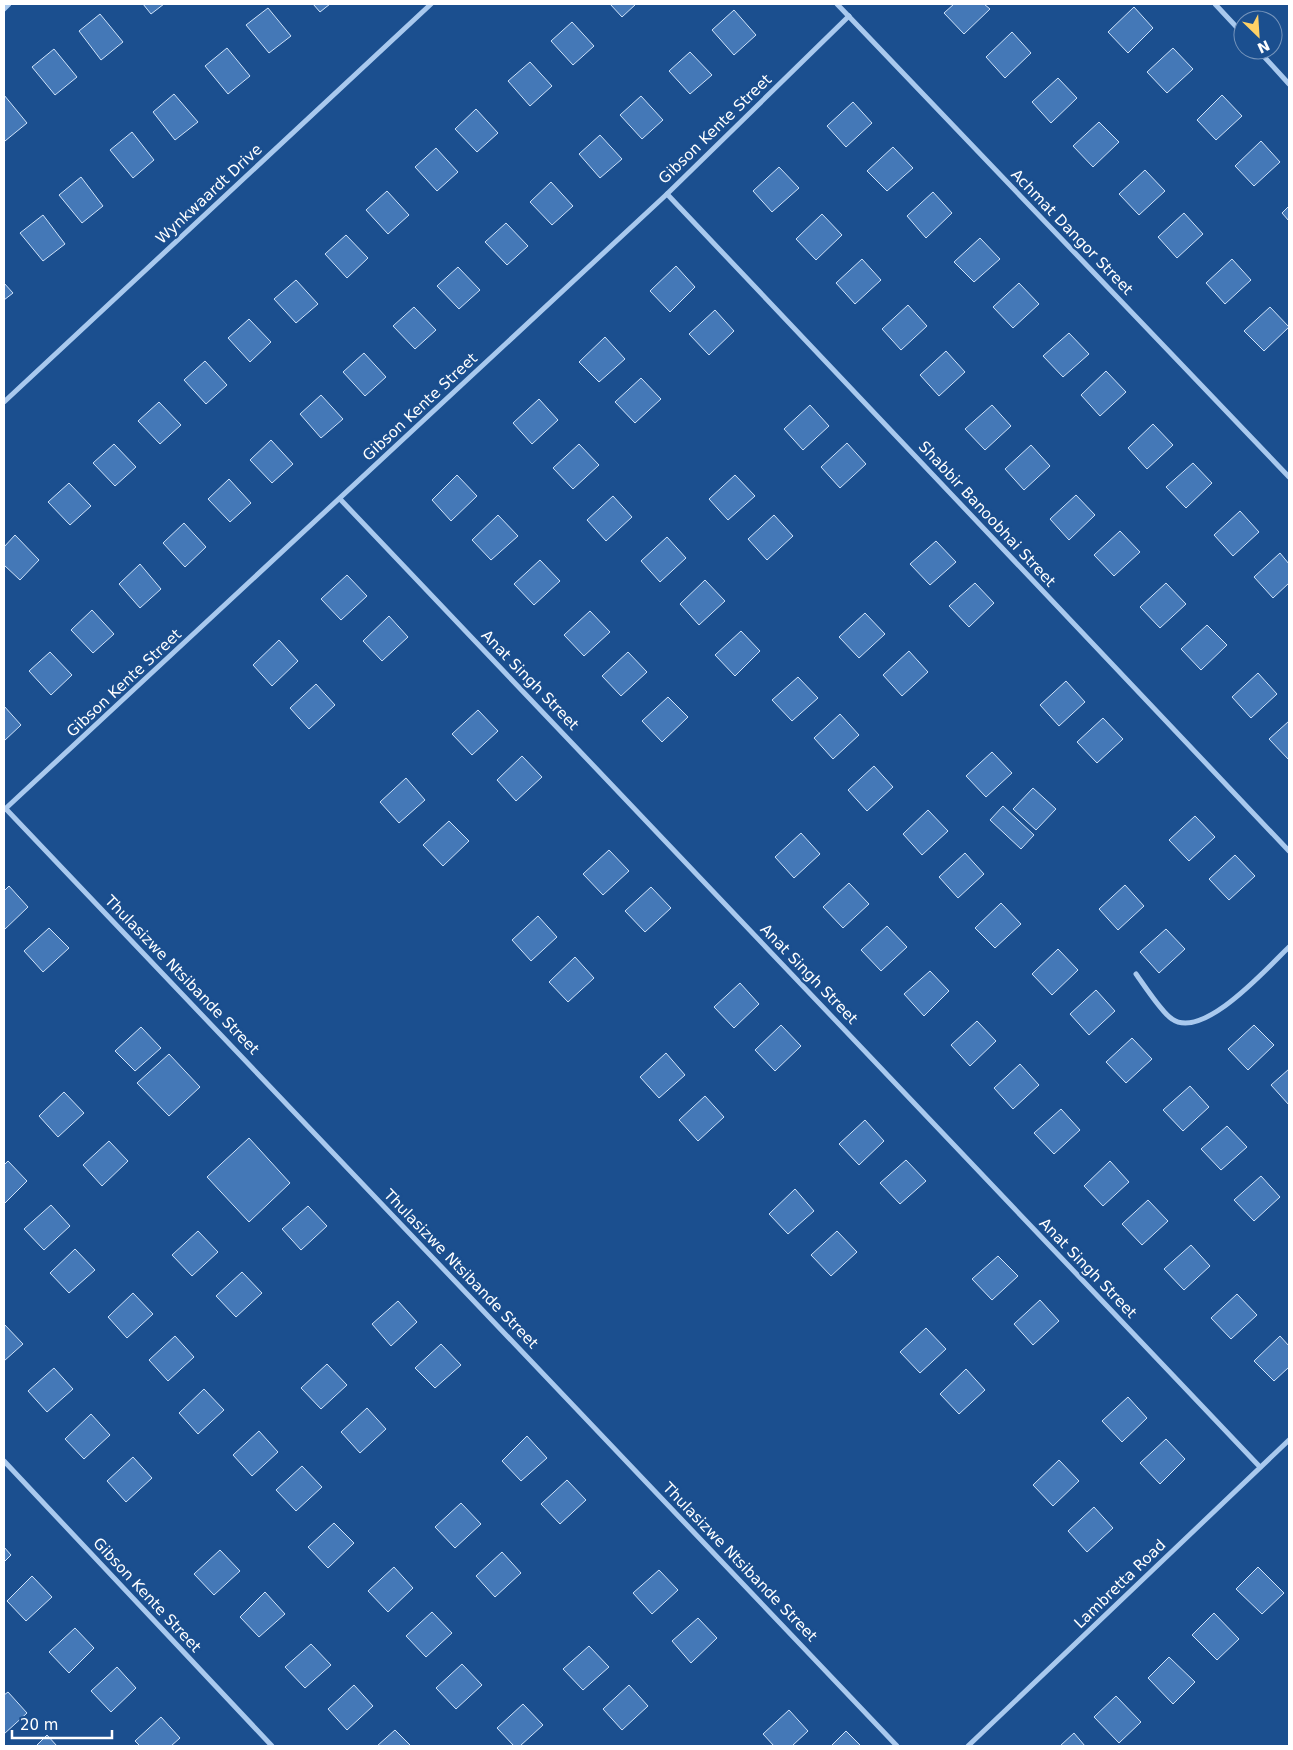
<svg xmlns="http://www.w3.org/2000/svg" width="1293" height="1750" viewBox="0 0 1293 1750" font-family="'DejaVu Sans',sans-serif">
<rect width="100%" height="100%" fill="#1b4f8f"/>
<g fill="#4478b7" stroke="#cfe3fa">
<path d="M 143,4 L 164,4 L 151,14 Z"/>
<path d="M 313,4 L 330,4 L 320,12 Z"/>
<path d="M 610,4 L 636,4 L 622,17 Z"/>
<path d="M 954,4 L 984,4 L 990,9 L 964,34 L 944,13 Z"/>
<path d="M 1134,7 L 1153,28 L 1128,53 L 1108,32 Z"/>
<path d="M 268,8 L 291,36 L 269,53 L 246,25 Z"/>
<path d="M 734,10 L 756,35 L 734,55 L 712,30 Z"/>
<path d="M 100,14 L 123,42 L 101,60 L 79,31 Z"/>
<path d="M 572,22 L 594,46 L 573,65 L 551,41 Z"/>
<path d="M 1012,32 L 1031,53 L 1005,78 L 986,57 Z"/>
<path d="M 227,48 L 250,76 L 228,94 L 205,66 Z"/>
<path d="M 1173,48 L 1193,69 L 1167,93 L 1147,72 Z"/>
<path d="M 54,49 L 77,77 L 55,95 L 32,67 Z"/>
<path d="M 690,52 L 712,75 L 690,94 L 669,71 Z"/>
<path d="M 530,62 L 552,86 L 530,106 L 508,81 Z"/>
<path d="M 1058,78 L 1077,98 L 1051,123 L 1032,102 Z"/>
<path d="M 174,94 L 198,122 L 175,140 L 153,112 Z"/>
<path d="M 4,95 L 27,123 L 5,141 L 4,139 Z"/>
<path d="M 1222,95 L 1242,116 L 1216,140 L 1197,120 Z"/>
<path d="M 641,96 L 663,120 L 642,139 L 620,115 Z"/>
<path d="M 853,102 L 872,123 L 846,147 L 827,126 Z"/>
<path d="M 476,109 L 498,133 L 477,152 L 455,129 Z"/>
<path d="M 1099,122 L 1119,142 L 1093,167 L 1073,146 Z"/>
<path d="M 132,132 L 154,160 L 133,178 L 110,150 Z"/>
<path d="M 600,135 L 622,159 L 600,178 L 579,154 Z"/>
<path d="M 1261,141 L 1280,162 L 1254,186 L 1235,166 Z"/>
<path d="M 893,147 L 913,168 L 887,191 L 867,171 Z"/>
<path d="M 436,148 L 458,172 L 437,191 L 415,167 Z"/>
<path d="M 779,167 L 799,188 L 772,212 L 753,191 Z"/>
<path d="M 1145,170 L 1165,191 L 1139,215 L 1119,194 Z"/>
<path d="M 81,177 L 103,206 L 82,223 L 59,195 Z"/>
<path d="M 551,182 L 573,206 L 552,225 L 530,202 Z"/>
<path d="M 387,191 L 409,215 L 388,234 L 366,210 Z"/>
<path d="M 933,192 L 952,213 L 926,238 L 907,216 Z"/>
<path d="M 1289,206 L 1289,221 L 1282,213 Z"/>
<path d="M 1184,213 L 1203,234 L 1177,258 L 1158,237 Z"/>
<path d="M 822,214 L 842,235 L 816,260 L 796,239 Z"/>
<path d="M 43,215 L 65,244 L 43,261 L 20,233 Z"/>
<path d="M 506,223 L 528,246 L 507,265 L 485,242 Z"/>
<path d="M 346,235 L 368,258 L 347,278 L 325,254 Z"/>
<path d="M 980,238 L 1000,259 L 974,282 L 954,262 Z"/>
<path d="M 862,259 L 881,280 L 855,304 L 836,283 Z"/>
<path d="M 1232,259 L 1251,280 L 1225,304 L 1206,283 Z"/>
<path d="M 676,266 L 695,287 L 670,312 L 650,291 Z"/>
<path d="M 458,267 L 480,290 L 459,309 L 437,286 Z"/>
<path d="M 296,280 L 318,304 L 296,323 L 274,299 Z"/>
<path d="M 4,283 L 13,293 L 4,300 Z"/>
<path d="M 1019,283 L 1039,304 L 1013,328 L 993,307 Z"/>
<path d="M 908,305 L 927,326 L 901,350 L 882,329 Z"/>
<path d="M 414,307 L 436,330 L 415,349 L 393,326 Z"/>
<path d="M 1270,307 L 1289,327 L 1264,351 L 1244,331 Z"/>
<path d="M 715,310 L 734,331 L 709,355 L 689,334 Z"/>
<path d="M 249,319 L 271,342 L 250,362 L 228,338 Z"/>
<path d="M 1069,333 L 1089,354 L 1063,377 L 1043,356 Z"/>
<path d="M 605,337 L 625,359 L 599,382 L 579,362 Z"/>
<path d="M 946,351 L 965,372 L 939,396 L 920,375 Z"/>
<path d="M 364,353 L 386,377 L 365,396 L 343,372 Z"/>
<path d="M 205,361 L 227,385 L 206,404 L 184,380 Z"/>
<path d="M 1106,371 L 1126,392 L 1100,416 L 1081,395 Z"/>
<path d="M 641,378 L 661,399 L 635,423 L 615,402 Z"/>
<path d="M 321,395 L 343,419 L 321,438 L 300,414 Z"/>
<path d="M 539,399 L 558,420 L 532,444 L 513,423 Z"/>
<path d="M 159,402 L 181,425 L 160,444 L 138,421 Z"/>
<path d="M 810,405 L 829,426 L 803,450 L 784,429 Z"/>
<path d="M 992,405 L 1011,426 L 985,450 L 965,429 Z"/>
<path d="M 1153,424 L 1173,445 L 1147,469 L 1128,448 Z"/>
<path d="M 271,440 L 293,464 L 272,483 L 250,460 Z"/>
<path d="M 847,443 L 866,464 L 840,488 L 821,467 Z"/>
<path d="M 114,444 L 136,467 L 115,486 L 93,463 Z"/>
<path d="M 579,444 L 599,465 L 573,489 L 553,468 Z"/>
<path d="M 1031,445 L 1050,466 L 1024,490 L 1005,469 Z"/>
<path d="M 1193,463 L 1212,483 L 1186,508 L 1166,487 Z"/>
<path d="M 457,475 L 477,496 L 451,521 L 432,500 Z"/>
<path d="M 735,475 L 755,496 L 728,520 L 709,499 Z"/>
<path d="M 229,479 L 251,503 L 230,522 L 208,499 Z"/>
<path d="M 69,483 L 91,506 L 70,525 L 48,502 Z"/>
<path d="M 1076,495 L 1095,515 L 1069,540 L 1050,519 Z"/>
<path d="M 613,496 L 632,517 L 606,541 L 587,520 Z"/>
<path d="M 1240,511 L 1259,532 L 1233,556 L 1214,535 Z"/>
<path d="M 498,515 L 518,536 L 491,560 L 472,540 Z"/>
<path d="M 774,515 L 793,536 L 767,560 L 748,539 Z"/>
<path d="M 184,523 L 206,547 L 185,567 L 163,543 Z"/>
<path d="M 1120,531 L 1140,552 L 1114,576 L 1094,555 Z"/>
<path d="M 15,535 L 39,560 L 20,580 L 4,565 L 4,547 Z"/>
<path d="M 667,537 L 686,558 L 660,582 L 641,561 Z"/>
<path d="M 936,541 L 956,562 L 930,585 L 910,564 Z"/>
<path d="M 1280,553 L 1289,564 L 1289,583 L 1273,598 L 1254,577 Z"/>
<path d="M 540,560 L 560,581 L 534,605 L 514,584 Z"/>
<path d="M 140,564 L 161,589 L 140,608 L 119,584 Z"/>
<path d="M 347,575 L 367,596 L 341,620 L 321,599 Z"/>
<path d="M 705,580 L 725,601 L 699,625 L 680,604 Z"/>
<path d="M 975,583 L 994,603 L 969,627 L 949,606 Z"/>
<path d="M 1166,583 L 1186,604 L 1160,628 L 1140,607 Z"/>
<path d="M 92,610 L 114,634 L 93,653 L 71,630 Z"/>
<path d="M 590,611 L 610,632 L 584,656 L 564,635 Z"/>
<path d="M 865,613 L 885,634 L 859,658 L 839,637 Z"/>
<path d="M 389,616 L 408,637 L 382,661 L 363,641 Z"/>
<path d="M 1207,625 L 1227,645 L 1201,670 L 1181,649 Z"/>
<path d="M 741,631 L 760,651 L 735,676 L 715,655 Z"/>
<path d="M 279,640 L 298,661 L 272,686 L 253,665 Z"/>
<path d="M 909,651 L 928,672 L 902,696 L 883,675 Z"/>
<path d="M 50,652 L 72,675 L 51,695 L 29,671 Z"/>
<path d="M 628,652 L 647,672 L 621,696 L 602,676 Z"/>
<path d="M 1258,673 L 1277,694 L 1251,718 L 1232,697 Z"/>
<path d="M 798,677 L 818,698 L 792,721 L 772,700 Z"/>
<path d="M 1066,681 L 1085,702 L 1059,726 L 1040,705 Z"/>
<path d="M 316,684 L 335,705 L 309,729 L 290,708 Z"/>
<path d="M 668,697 L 688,717 L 662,742 L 642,721 Z"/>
<path d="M 4,706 L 21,725 L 4,741 Z"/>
<path d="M 478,710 L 498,731 L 472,755 L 452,734 Z"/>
<path d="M 840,714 L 859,735 L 833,759 L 814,738 Z"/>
<path d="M 1103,718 L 1123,739 L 1097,763 L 1077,742 Z"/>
<path d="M 1289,721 L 1289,760 L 1269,739 Z"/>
<path d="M 992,752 L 1012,773 L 986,797 L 966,776 Z"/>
<path d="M 522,756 L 542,777 L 516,801 L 497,780 Z"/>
<path d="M 874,766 L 893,787 L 867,811 L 848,790 Z"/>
<path d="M 406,778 L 425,800 L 399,823 L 380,802 Z"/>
<path d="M 1033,788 L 1056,809 L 1036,830 L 1013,809 Z"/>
<path d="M 1003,806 L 1034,835 L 1021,849 L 990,820 Z"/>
<path d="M 928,810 L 948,831 L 922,855 L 903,834 Z"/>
<path d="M 1195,816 L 1215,837 L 1189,861 L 1169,840 Z"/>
<path d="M 449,821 L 469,841 L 443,866 L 423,845 Z"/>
<path d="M 801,833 L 820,854 L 794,878 L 775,857 Z"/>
<path d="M 609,850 L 629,871 L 603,895 L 583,874 Z"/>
<path d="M 965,853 L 984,874 L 958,898 L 939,877 Z"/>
<path d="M 1235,855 L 1255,876 L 1229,900 L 1209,879 Z"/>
<path d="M 849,883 L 869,904 L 843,928 L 823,907 Z"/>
<path d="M 1125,885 L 1144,906 L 1118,930 L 1099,909 Z"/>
<path d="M 9,886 L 28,907 L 4,930 L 4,891 Z"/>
<path d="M 651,887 L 671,908 L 645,932 L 625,911 Z"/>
<path d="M 1001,903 L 1021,924 L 995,948 L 975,928 Z"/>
<path d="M 538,916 L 557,937 L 531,961 L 512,940 Z"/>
<path d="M 887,926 L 907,947 L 881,971 L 861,950 Z"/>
<path d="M 49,928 L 69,948 L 43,972 L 24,951 Z"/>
<path d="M 1166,929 L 1185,949 L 1159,973 L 1140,952 Z"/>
<path d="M 1058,949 L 1078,970 L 1052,995 L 1032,974 Z"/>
<path d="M 575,957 L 594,978 L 568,1002 L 549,982 Z"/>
<path d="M 930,971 L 949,991 L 924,1016 L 904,994 Z"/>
<path d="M 740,983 L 759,1004 L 734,1028 L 714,1007 Z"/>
<path d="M 1096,990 L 1115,1011 L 1089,1035 L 1070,1014 Z"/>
<path d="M 977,1021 L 996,1041 L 970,1066 L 951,1045 Z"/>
<path d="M 781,1025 L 801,1046 L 775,1071 L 755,1050 Z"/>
<path d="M 1254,1025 L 1274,1045 L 1248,1070 L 1228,1049 Z"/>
<path d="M 141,1027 L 161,1048 L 135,1071 L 115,1051 Z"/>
<path d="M 1132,1038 L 1152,1059 L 1126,1083 L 1106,1062 Z"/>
<path d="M 666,1053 L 685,1075 L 659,1098 L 640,1077 Z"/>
<path d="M 169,1054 L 200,1087 L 169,1116 L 137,1083 Z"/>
<path d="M 1020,1064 L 1039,1085 L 1013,1109 L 994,1088 Z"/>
<path d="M 1289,1069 L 1289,1105 L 1271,1085 Z"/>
<path d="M 1190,1086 L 1209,1107 L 1183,1131 L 1163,1110 Z"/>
<path d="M 64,1092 L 84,1113 L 58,1137 L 39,1116 Z"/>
<path d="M 705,1096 L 724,1117 L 698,1141 L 679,1120 Z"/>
<path d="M 1061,1109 L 1080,1130 L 1054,1154 L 1034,1133 Z"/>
<path d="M 865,1120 L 884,1141 L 859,1165 L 839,1144 Z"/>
<path d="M 1227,1126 L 1247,1147 L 1221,1170 L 1201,1149 Z"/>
<path d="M 249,1138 L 290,1183 L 249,1222 L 207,1177 Z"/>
<path d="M 109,1141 L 128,1161 L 102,1186 L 83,1165 Z"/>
<path d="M 906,1160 L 926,1181 L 900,1204 L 880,1183 Z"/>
<path d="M 8,1161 L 27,1181 L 4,1204 L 4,1165 Z"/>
<path d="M 1110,1161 L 1129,1182 L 1103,1206 L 1084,1186 Z"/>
<path d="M 1261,1176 L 1280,1197 L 1254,1221 L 1234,1200 Z"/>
<path d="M 795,1189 L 814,1211 L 788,1234 L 769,1214 Z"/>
<path d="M 1148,1200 L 1168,1221 L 1142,1245 L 1122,1224 Z"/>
<path d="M 51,1205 L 70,1226 L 44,1250 L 24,1229 Z"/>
<path d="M 308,1206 L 327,1226 L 301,1250 L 282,1229 Z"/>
<path d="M 198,1231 L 218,1252 L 192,1276 L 172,1255 Z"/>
<path d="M 837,1231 L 857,1252 L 831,1276 L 811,1255 Z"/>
<path d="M 1191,1245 L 1210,1266 L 1184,1290 L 1164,1269 Z"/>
<path d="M 75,1249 L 95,1270 L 69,1293 L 50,1273 Z"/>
<path d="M 998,1256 L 1018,1276 L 992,1300 L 972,1279 Z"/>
<path d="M 242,1272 L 262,1293 L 236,1317 L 216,1296 Z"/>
<path d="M 133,1293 L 153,1314 L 127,1338 L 108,1317 Z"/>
<path d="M 1237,1294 L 1257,1315 L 1231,1339 L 1211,1318 Z"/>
<path d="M 1040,1300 L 1059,1321 L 1033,1345 L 1014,1324 Z"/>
<path d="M 398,1301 L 417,1322 L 391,1346 L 372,1324 Z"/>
<path d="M 4,1324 L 23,1344 L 4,1361 Z"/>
<path d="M 926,1328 L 946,1349 L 920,1373 L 900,1352 Z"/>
<path d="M 175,1336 L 194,1357 L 168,1381 L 149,1360 Z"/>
<path d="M 1280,1336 L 1289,1346 L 1289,1367 L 1274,1381 L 1254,1361 Z"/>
<path d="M 441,1344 L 461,1365 L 435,1388 L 415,1368 Z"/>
<path d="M 327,1364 L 347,1385 L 321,1409 L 301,1388 Z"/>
<path d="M 54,1368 L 73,1389 L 47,1412 L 28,1391 Z"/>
<path d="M 966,1369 L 985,1390 L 959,1414 L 940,1394 Z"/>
<path d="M 204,1389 L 224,1410 L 198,1434 L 179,1413 Z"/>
<path d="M 1128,1397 L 1147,1418 L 1122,1442 L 1102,1421 Z"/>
<path d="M 367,1408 L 386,1429 L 360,1453 L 341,1432 Z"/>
<path d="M 91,1414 L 110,1435 L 84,1459 L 65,1439 Z"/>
<path d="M 259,1431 L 278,1452 L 252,1476 L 233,1455 Z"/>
<path d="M 527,1436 L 547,1458 L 521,1481 L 502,1461 Z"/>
<path d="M 1166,1439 L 1185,1459 L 1160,1484 L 1140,1463 Z"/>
<path d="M 133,1457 L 152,1478 L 126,1502 L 107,1481 Z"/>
<path d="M 1059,1460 L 1079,1481 L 1053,1506 L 1033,1485 Z"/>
<path d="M 302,1466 L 322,1487 L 296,1511 L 276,1490 Z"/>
<path d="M 567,1480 L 586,1500 L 560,1524 L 541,1504 Z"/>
<path d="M 461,1503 L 481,1524 L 455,1548 L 435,1527 Z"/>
<path d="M 1094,1507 L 1113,1528 L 1087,1552 L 1068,1531 Z"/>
<path d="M 334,1523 L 354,1543 L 328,1568 L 308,1547 Z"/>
<path d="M 4,1547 L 11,1555 L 4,1562 Z"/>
<path d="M 220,1550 L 240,1571 L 214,1595 L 194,1574 Z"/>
<path d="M 502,1552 L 521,1573 L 495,1597 L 476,1576 Z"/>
<path d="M 394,1567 L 413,1588 L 388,1612 L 368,1591 Z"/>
<path d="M 1258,1567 L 1284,1593 L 1262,1614 L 1236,1589 Z"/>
<path d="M 659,1570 L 678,1590 L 652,1614 L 633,1593 Z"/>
<path d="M 32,1576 L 52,1597 L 26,1621 L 7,1601 Z"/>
<path d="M 265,1592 L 285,1614 L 259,1637 L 240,1617 Z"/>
<path d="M 432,1612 L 452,1633 L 426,1657 L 406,1636 Z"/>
<path d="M 1214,1613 L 1239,1639 L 1217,1660 L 1192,1635 Z"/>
<path d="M 698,1618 L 717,1638 L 691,1663 L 672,1641 Z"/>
<path d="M 75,1628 L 94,1648 L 69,1673 L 49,1652 Z"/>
<path d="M 311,1644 L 331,1665 L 305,1688 L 285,1667 Z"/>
<path d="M 589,1646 L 609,1667 L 583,1690 L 563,1669 Z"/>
<path d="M 1169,1657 L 1195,1682 L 1173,1704 L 1148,1678 Z"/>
<path d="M 462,1664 L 482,1685 L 456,1709 L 436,1688 Z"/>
<path d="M 117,1667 L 136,1688 L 111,1712 L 91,1691 Z"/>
<path d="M 354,1685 L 373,1706 L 347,1730 L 328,1709 Z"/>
<path d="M 629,1685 L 648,1706 L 622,1730 L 603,1709 Z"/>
<path d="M 8,1692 L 27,1713 L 4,1734 L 4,1695 Z"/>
<path d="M 1116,1696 L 1141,1722 L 1119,1743 L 1094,1717 Z"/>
<path d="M 523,1704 L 543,1725 L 520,1746 L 514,1746 L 497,1728 Z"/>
<path d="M 789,1710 L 808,1731 L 792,1746 L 774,1746 L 763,1734 Z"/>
<path d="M 161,1717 L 180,1738 L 171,1746 L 140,1746 L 135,1741 Z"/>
<path d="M 395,1730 L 411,1746 L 377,1746 Z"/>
<path d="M 846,1731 L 861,1746 L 831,1746 Z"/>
<path d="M 1074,1733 L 1085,1746 L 1060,1746 Z"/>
<path d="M 47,1735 L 57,1746 L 36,1746 Z"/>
</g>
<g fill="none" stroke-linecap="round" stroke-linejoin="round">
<g stroke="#a9c9ee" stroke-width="5">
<path d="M 837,4 L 1289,477"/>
<path d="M 1215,4 L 1243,34"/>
<path d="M 4,9 L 9,4"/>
<path d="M 1258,50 L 1289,84"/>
<path d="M 667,194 L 1289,851"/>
<path d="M 4,402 L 431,4"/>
<path d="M 340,499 L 1260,1467"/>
<path d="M 6,809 L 897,1746"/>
<path d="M 4,810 L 667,194 L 849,16"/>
<path d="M 1136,974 C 1144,985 1162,1013 1172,1019 C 1203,1041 1268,967 1289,947"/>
<path d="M 4,1461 L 272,1746"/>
<path d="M 968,1746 L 1289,1440"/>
</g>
</g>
<g text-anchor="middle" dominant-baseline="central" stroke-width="5" stroke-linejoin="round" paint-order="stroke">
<g font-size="15" fill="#fff" stroke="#1b4f8f">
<text transform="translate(715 129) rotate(-44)">Gibson Kente Street</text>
<text transform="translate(209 194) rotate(-43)">Wynkwaardt Drive</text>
<text transform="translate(1072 232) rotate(46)">Achmat Dangor Street</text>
<text transform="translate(420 407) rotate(-43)">Gibson Kente Street</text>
<text transform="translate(987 514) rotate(47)">Shabbir Banoobhai Street</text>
<text transform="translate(530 680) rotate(46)">Anat Singh Street</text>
<text transform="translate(124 683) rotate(-43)">Gibson Kente Street</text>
<text transform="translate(809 974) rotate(46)">Anat Singh Street</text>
<text transform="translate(182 975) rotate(46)">Thulasizwe Ntsibande Street</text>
<text transform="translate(1088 1268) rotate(46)">Anat Singh Street</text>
<text transform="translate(461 1269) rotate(46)">Thulasizwe Ntsibande Street</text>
<text transform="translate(740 1562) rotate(46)">Thulasizwe Ntsibande Street</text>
<text transform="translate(1120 1584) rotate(-44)">Lambretta Road</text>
<text transform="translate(147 1595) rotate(47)">Gibson Kente Street</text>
</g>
</g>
<rect width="1293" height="1750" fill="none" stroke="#ffffff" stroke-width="10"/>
<g transform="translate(1258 35) rotate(155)"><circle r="24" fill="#1b4f8f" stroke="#7695bc"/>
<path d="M0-4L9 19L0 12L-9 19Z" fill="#ffd166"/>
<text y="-8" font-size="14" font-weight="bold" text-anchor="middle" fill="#ffffff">N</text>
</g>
<path d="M12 1730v8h100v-8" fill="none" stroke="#ffffff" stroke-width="2.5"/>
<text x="20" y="1730" font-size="15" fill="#ffffff" stroke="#1b4f8f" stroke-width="4" paint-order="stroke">20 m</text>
</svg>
